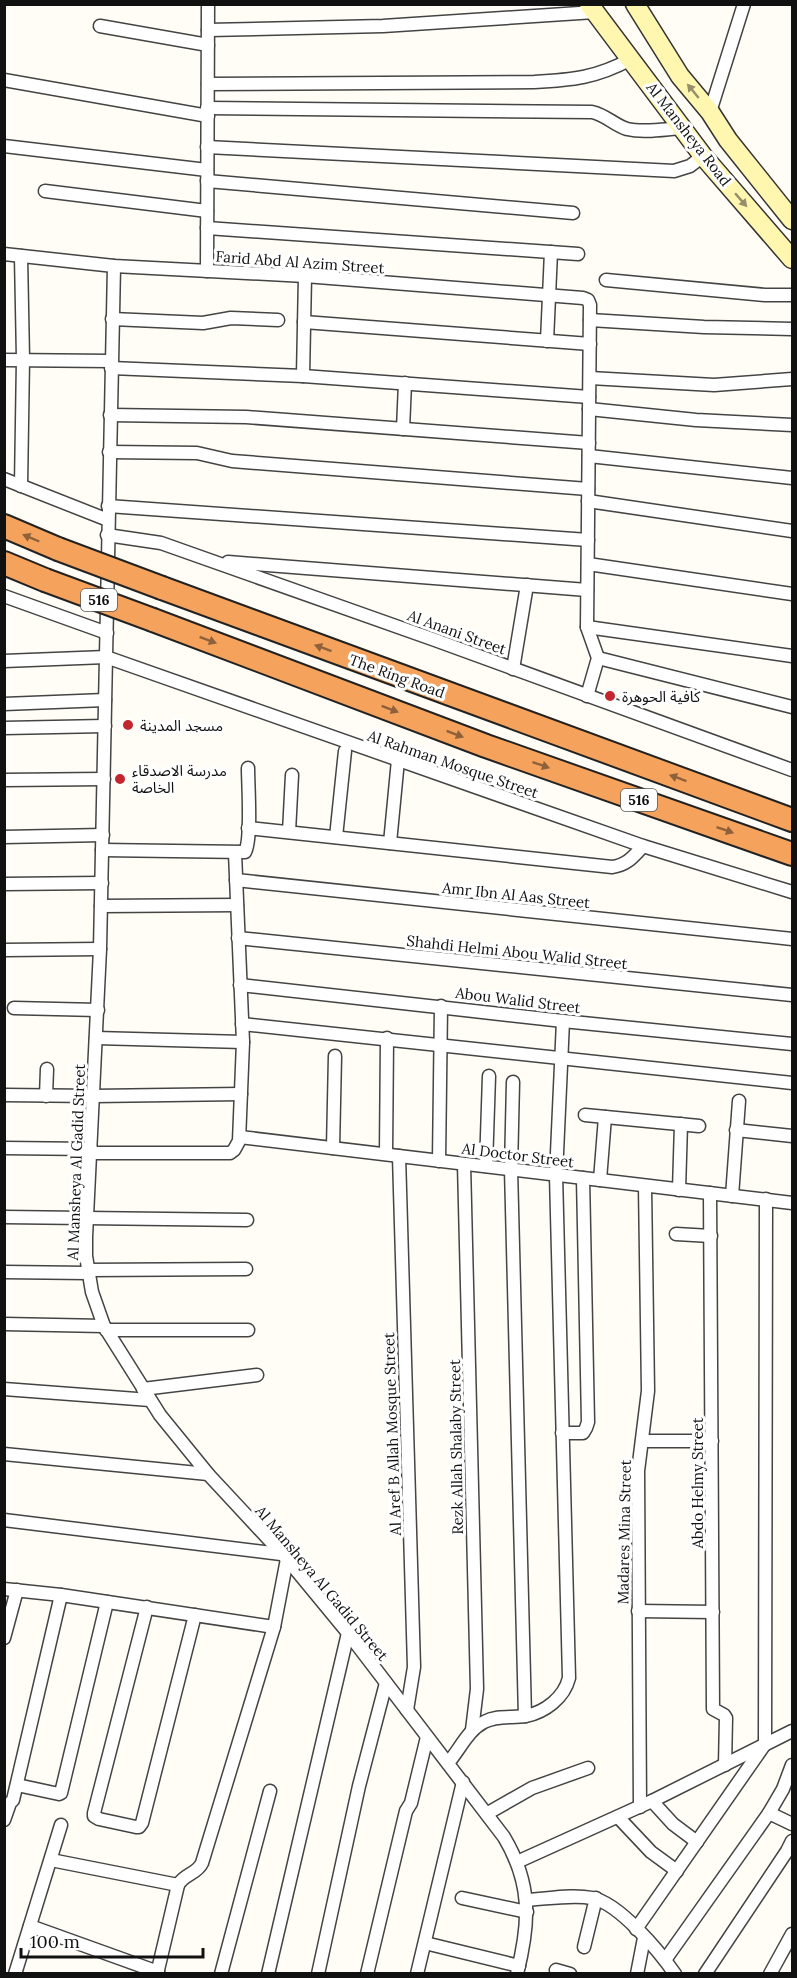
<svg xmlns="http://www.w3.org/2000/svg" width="797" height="1978" viewBox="0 0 797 1978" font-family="Lora,'Noto Sans Arabic',serif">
<rect width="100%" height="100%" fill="#fffdf5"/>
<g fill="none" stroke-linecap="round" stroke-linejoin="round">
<defs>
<g id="street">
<path d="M 100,26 L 208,45"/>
<path d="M 208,30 L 383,26 L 595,12"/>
<path d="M 4,80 L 208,116"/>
<path d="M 208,84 L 534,82 C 572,80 596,78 631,59"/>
<path d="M 207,108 L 592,112 C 606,115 614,125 627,129 C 644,133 665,129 682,128"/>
<path d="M 710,112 L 744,4"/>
<path d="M 4,146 L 207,170"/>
<path d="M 207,147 L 674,171 L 690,166 L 703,156"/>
<path d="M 207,181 L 573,213"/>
<path d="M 45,191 L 207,211"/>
<path d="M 207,228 L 578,254"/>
<path d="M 4,254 L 114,266 L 305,276 L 583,298 L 588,300 L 590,305 L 587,627 L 598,658 L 587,696"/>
<path d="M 114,266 L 100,949 L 86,1237 L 86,1256 L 92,1292 L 104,1326 L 160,1415 L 208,1474 L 287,1559 L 348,1633 L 504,1837 C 532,1884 530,1922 517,1974"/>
<path d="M 207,271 L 208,4"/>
<path d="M 606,280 L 765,295 L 792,295"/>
<path d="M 112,319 L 203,323 L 231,318 L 278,320"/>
<path d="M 590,320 L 704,327 L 792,329"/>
<path d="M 304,322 L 590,344"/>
<path d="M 547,341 L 551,252"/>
<path d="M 4,360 L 111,361"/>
<path d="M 111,368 L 303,376 L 589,397"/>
<path d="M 303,376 L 305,276"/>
<path d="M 590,378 L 714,385 L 792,379"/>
<path d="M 589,409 L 696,420 L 792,425"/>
<path d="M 110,415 L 246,417 L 589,443"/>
<path d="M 403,429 L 405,383"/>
<path d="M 109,452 L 197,453 L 232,461 L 588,489"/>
<path d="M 589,456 L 792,478"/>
<path d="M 4,479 L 108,520"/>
<path d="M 21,486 L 23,359 L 21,256"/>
<path d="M 588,501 L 792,531"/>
<path d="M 108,506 L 588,540"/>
<path d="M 107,535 L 161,543 L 435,640 L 792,770"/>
<path d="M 228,562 L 587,590"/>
<path d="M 588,564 L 792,594"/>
<path d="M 4,596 L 107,633"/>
<path d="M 587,627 L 792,656"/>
<path d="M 598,658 L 792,707"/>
<path d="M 4,661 L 106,657 L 643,846 L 792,892"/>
<path d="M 513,669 L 527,585"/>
<path d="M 4,704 L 105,700"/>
<path d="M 4,728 L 105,726"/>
<path d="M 4,780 L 104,779"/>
<path d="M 248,828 L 612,867 C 627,865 633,857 643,846"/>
<path d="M 289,832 L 292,775"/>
<path d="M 4,837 L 103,835"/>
<path d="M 336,837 L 345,751"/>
<path d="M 390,843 L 398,760"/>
<path d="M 102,850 L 245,852 C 252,839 248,786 248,768"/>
<path d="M 236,880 L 792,939"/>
<path d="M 4,884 L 102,883"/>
<path d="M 101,906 L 237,905"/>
<path d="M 238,938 L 792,995"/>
<path d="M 4,950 L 100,949"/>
<path d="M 240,985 L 563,1021 L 792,1044"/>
<path d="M 14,1008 L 98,1010"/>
<path d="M 242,1024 L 792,1083"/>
<path d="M 96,1038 L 243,1042"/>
<path d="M 513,1082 L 511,1169 L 525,1716"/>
<path d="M 4,1095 L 94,1096 L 241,1094"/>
<path d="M 46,1096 L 47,1069"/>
<path d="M 585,1115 L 699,1126"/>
<path d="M 736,1130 L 792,1136"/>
<path d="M 240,1137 L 792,1203"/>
<path d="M 4,1148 L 91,1149"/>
<path d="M 333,1148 L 335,1056"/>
<path d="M 91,1153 L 230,1153 L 234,1150 L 239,1141 L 243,1042 L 235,853"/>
<path d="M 386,1154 L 387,1038"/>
<path d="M 399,1156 L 414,1667 L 407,1710"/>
<path d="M 439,1161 L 441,1006"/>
<path d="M 464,1164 L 477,1689 L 472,1730"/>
<path d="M 486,1166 L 489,1076"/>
<path d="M 600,1180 L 605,1117"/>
<path d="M 679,1190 L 681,1124"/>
<path d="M 710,1193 L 713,1709 L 724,1715 L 726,1718 L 725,1765"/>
<path d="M 732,1196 L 739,1101"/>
<path d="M 4,1217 L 247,1220"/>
<path d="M 676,1234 L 711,1236"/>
<path d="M 87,1270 L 246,1269"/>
<path d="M 4,1272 L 88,1273"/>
<path d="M 4,1324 L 104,1326"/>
<path d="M 106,1330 L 248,1330"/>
<path d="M 4,1389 L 150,1400"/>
<path d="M 143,1389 L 257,1375"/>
<path d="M 562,1433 L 583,1433 L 586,1428 L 588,1422 L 583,1178"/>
<path d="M 643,1441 L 712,1441"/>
<path d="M 4,1454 L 208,1474"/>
<path d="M 4,1520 L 281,1554"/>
<path d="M 4,1589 L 61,1595 L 274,1627"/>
<path d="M 147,1607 L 94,1813 L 94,1816 L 99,1819 L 136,1827 L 139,1827 L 142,1823 L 195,1615"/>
<path d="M 638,1611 L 713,1612"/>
<path d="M 4,1638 L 17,1590"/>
<path d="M 448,1763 C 460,1749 468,1730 484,1722 C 497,1715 512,1718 526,1716 C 545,1712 564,1698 569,1678 L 556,1175 L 563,1021"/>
<path d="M 17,1785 L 59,1794 L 61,1793 L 107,1602"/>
<path d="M 652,1801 L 673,1824 L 697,1842"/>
<path d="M 640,1807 L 638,1471 L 648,1391 L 645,1186"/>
<path d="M 488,1813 L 532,1788 L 588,1768"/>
<path d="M 769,1813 L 792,1824"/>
<path d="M 618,1817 L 651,1852 L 677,1871"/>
<path d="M 4,1820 L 10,1803 L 13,1800 L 61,1595"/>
<path d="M 51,1860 L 178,1885"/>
<path d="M 517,1862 L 652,1801 L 792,1731"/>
<path d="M 462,1898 L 527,1912"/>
<path d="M 526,1900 C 547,1899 572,1894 592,1898 C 619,1903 659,1951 675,1974"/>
<path d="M 30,1926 L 158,1972"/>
<path d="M 636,1929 L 765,1744 L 766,1199"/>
<path d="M 425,1943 L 519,1966"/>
<path d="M 584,1947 L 596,1898"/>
<path d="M 665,1960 L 769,1813 L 783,1789 L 792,1765"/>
<path d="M 556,1970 L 570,1974"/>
<path d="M 15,1974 L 61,1825"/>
<path d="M 157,1974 L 178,1885 C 184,1874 197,1874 202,1863 L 274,1627 L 287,1559"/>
<path d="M 221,1974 L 270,1791"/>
<path d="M 268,1974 L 348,1633"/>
<path d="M 318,1974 L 359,1786 L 386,1683"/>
<path d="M 367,1974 L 406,1811 L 411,1803 L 427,1737"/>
<path d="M 417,1974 L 463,1782"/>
<path d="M 637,1974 L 644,1938"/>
<path d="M 705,1974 L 787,1851 L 792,1841"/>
<path d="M 770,1974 L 792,1934"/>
</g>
<g id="secondary">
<path d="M 589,4 L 703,156 L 792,259"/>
<path d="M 635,4 L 680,76 L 710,112 L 728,140 L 792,220"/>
</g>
<g id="highway">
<path d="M 4,526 L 58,549"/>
<path d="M 4,563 L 45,580"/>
<path d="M 162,588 L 792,820"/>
<path d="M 153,620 L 486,746 L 792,854"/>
</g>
</defs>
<use href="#street" stroke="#444" stroke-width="15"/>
<use href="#secondary" stroke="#333" stroke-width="21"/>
<use href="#highway" stroke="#222" stroke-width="26"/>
<use href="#street" stroke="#fff" stroke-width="12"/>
<use href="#secondary" stroke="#fff6b0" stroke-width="18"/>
<use href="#highway" stroke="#f5a25d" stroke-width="22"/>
<defs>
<g id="highway-bridge">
<path d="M 58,549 L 162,588"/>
<path d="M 45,580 L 153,620"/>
</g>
</defs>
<use href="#highway-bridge" stroke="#222" stroke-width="26" stroke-linecap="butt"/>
<use href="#highway-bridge" stroke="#f5a25d" stroke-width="22"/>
</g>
<defs><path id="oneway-solid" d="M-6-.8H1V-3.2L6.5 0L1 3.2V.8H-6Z" transform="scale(1.5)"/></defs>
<g fill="#948f68">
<use href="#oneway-solid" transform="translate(693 91) rotate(-129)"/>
<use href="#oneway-solid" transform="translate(741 200) rotate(49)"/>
</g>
<g fill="#8e613b">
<use href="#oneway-solid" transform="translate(31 538) rotate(-157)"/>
<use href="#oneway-solid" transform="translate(208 640) rotate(21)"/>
<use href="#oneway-solid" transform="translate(323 648) rotate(-160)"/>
<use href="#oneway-solid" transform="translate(390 709) rotate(21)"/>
<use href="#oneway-solid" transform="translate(455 734) rotate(21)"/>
<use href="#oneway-solid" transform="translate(541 765) rotate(19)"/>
<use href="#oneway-solid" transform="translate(678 778) rotate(-160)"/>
<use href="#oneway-solid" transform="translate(725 830) rotate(19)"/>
</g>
<g fill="#c4262e" stroke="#fff" stroke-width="2">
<circle cx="610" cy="696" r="6"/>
<circle cx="128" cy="725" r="6"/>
<circle cx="120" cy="779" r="6"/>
</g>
<g text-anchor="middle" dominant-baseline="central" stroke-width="6" stroke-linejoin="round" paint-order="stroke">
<g fill="#fff" stroke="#585858" stroke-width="1.5">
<rect x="81" y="589" width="36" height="22" rx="4.5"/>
<rect x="621" y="789" width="36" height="22" rx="4.5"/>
</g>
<g font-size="14" font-weight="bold" fill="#111">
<text x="99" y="600">516</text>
<text x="639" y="800">516</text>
</g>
<g font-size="15" fill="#111" stroke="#fff">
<text transform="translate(689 134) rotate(52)">Al Mansheya Road</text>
<text transform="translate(300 262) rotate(4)">Farid Abd Al Azim Street</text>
<text transform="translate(457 632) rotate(20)">Al Anani Street</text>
<text transform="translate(397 676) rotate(20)">The Ring Road</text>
<text transform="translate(453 764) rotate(19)">Al Rahman Mosque Street</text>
<text transform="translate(516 895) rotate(6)">Amr Ibn Al Aas Street</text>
<text transform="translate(517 952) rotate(6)">Shahdi Helmi Abou Walid Street</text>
<text transform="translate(518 1000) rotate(7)">Abou Walid Street</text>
<text transform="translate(518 1155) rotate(7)">Al Doctor Street</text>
<text transform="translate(76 1162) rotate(-88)">Al Mansheya Al Gadid Street</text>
<text transform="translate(392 1434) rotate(-92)">Al Aref B Allah Mosque Street</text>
<text transform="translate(456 1447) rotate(-91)">Rezk Allah Shalaby Street</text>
<text transform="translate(697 1483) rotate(-90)">Abdo Helmy Street</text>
<text transform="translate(624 1532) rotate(-89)">Madares Mina Street</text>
<text transform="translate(322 1583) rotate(50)">Al Mansheya Al Gadid Street</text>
</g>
<g font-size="15" fill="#111" stroke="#fff" text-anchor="start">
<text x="622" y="696">كافية الحوهرة</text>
<text x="140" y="725">مسجد المدينة</text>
<text x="132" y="770">مدرسة الاصدقاء<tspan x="132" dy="17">الخاصة</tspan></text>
</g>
</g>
<rect width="797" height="1978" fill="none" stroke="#111111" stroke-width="12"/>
<path d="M21 1948v9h182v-9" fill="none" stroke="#111111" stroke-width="3"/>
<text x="30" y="1948" font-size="18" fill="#111111" stroke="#ffffff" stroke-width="4.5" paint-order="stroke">100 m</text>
</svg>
